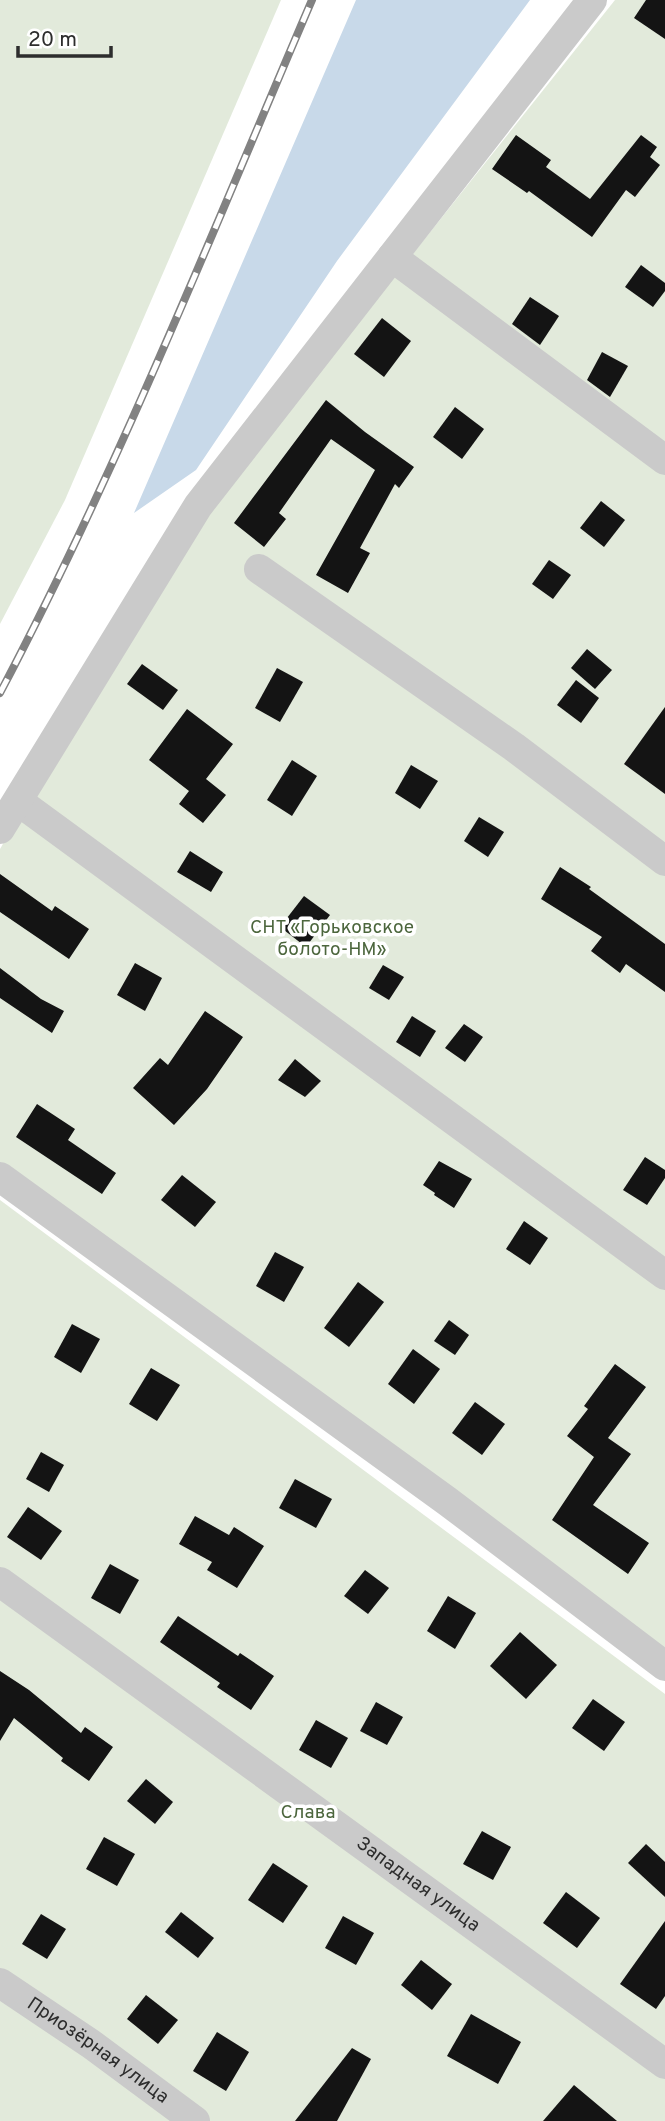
<svg xmlns="http://www.w3.org/2000/svg" width="665" height="2121" viewBox="0 0 665 2121" font-family="Overpass,sans-serif">
<rect width="100%" height="100%" fill="#fff"/>
<g fill="#e2eadb">
<path d="M 0,0 L 281,0 L 65,500 L 0,624 Z"/>
<path d="M 615,0 L 665,0 L 665,1654 L 0,1168 L 0,849 L 165,565 Z"/>
<path d="M 0,1200 L 665,1694 L 665,2121 L 0,2121 Z"/>
</g>
<path fill="#c8d9e9" d="M 356,0 L 530,0 L 337,261 L 196,470 L 134,513 Z"/>
<g fill="#141414">
<path d="M 646,0 L 665,0 L 665,39 L 634,18 Z"/>
<path d="M 516,135 L 551,160 L 546,167 L 590,199 L 641,135 L 657,147 L 650,157 L 660,165 L 635,197 L 626,190 L 592,237 L 529,191 L 527,193 L 492,169 Z"/>
<path d="M 641,265 L 665,283 L 665,291 L 653,307 L 625,287 Z"/>
<path d="M 530,297 L 559,316 L 540,345 L 512,324 Z"/>
<path d="M 382,318 L 411,341 L 384,377 L 354,354 Z"/>
<path d="M 602,352 L 628,366 L 610,397 L 587,380 Z"/>
<path d="M 326,400 L 365,432 L 414,467 L 399,488 L 395,484 L 360,548 L 370,553 L 348,593 L 316,575 L 375,470 L 331,439 L 279,513 L 286,519 L 264,547 L 234,523 Z"/>
<path d="M 455,407 L 484,429 L 462,459 L 433,437 Z"/>
<path d="M 601,501 L 625,520 L 604,547 L 580,528 Z"/>
<path d="M 549,560 L 571,575 L 553,599 L 532,584 Z"/>
<path d="M 587,649 L 612,670 L 595,689 L 571,668 Z"/>
<path d="M 142,664 L 178,690 L 163,710 L 127,684 Z"/>
<path d="M 277,668 L 303,682 L 280,722 L 255,708 Z"/>
<path d="M 576,680 L 599,698 L 581,723 L 557,705 Z"/>
<path d="M 665,707 L 665,794 L 624,764 Z"/>
<path d="M 187,709 L 233,744 L 206,779 L 226,795 L 203,823 L 179,804 L 189,791 L 149,760 Z"/>
<path d="M 292,760 L 317,776 L 292,816 L 267,800 Z"/>
<path d="M 411,765 L 438,781 L 420,809 L 395,793 Z"/>
<path d="M 479,817 L 504,832 L 488,857 L 464,841 Z"/>
<path d="M 190,851 L 223,872 L 211,892 L 177,872 Z"/>
<path d="M 560,867 L 591,887 L 589,889 L 665,944 L 665,992 L 626,964 L 620,973 L 591,951 L 602,937 L 541,899 Z"/>
<path d="M 0,874 L 52,911 L 55,906 L 89,929 L 69,959 L 0,912 Z"/>
<path d="M 304,896 L 330,915 L 306,947 L 280,927 Z"/>
<path d="M 135,963 L 162,978 L 145,1011 L 117,995 Z"/>
<path d="M 383,965 L 404,977 L 389,1000 L 369,988 Z"/>
<path d="M 0,968 L 41,999 L 64,1011 L 52,1033 L 0,998 Z"/>
<path d="M 205,1011 L 243,1037 L 207,1089 L 174,1125 L 133,1088 L 160,1058 L 168,1065 Z"/>
<path d="M 412,1016 L 436,1031 L 420,1057 L 396,1042 Z"/>
<path d="M 464,1024 L 483,1037 L 465,1062 L 445,1048 Z"/>
<path d="M 295,1059 L 321,1081 L 305,1097 L 278,1080 Z"/>
<path d="M 37,1104 L 75,1129 L 68,1140 L 116,1173 L 102,1194 L 16,1137 Z"/>
<path d="M 645,1157 L 665,1170 L 665,1178 L 647,1205 L 623,1190 Z"/>
<path d="M 439,1161 L 472,1179 L 454,1208 L 434,1195 L 435,1193 L 423,1185 Z"/>
<path d="M 182,1175 L 216,1202 L 195,1227 L 161,1200 Z"/>
<path d="M 524,1221 L 548,1238 L 530,1265 L 506,1249 Z"/>
<path d="M 275,1252 L 304,1267 L 284,1302 L 256,1286 Z"/>
<path d="M 358,1282 L 384,1302 L 349,1347 L 324,1328 Z"/>
<path d="M 449,1320 L 469,1335 L 455,1355 L 434,1341 Z"/>
<path d="M 72,1324 L 100,1339 L 81,1373 L 54,1357 Z"/>
<path d="M 413,1349 L 440,1369 L 414,1404 L 388,1384 Z"/>
<path d="M 615,1364 L 646,1387 L 608,1438 L 631,1454 L 593,1505 L 649,1543 L 628,1574 L 552,1520 L 594,1457 L 567,1436 L 588,1409 L 584,1406 Z"/>
<path d="M 151,1368 L 180,1385 L 157,1421 L 129,1404 Z"/>
<path d="M 475,1402 L 505,1424 L 482,1455 L 452,1433 Z"/>
<path d="M 41,1452 L 64,1465 L 49,1492 L 26,1479 Z"/>
<path d="M 295,1479 L 332,1499 L 316,1528 L 279,1508 Z"/>
<path d="M 28,1507 L 62,1531 L 41,1560 L 7,1537 Z"/>
<path d="M 195,1516 L 229,1535 L 234,1527 L 264,1546 L 237,1588 L 207,1570 L 212,1562 L 179,1544 Z"/>
<path d="M 110,1564 L 139,1580 L 120,1614 L 91,1598 Z"/>
<path d="M 365,1570 L 389,1588 L 368,1614 L 344,1596 Z"/>
<path d="M 448,1596 L 476,1613 L 455,1649 L 427,1631 Z"/>
<path d="M 178,1616 L 238,1656 L 240,1653 L 274,1676 L 251,1710 L 217,1687 L 220,1683 L 160,1642 Z"/>
<path d="M 520,1632 L 557,1665 L 526,1699 L 490,1666 Z"/>
<path d="M 0,1671 L 29,1690 L 81,1733 L 85,1727 L 113,1747 L 89,1781 L 61,1761 L 63,1758 L 14,1718 L 0,1741 Z"/>
<path d="M 593,1699 L 625,1722 L 604,1751 L 572,1728 Z"/>
<path d="M 376,1702 L 403,1717 L 387,1745 L 360,1731 Z"/>
<path d="M 316,1720 L 348,1738 L 331,1768 L 299,1750 Z"/>
<path d="M 146,1779 L 173,1802 L 155,1824 L 127,1801 Z"/>
<path d="M 482,1831 L 511,1847 L 493,1880 L 463,1864 Z"/>
<path d="M 104,1837 L 135,1854 L 117,1886 L 86,1869 Z"/>
<path d="M 646,1844 L 665,1862 L 665,1897 L 628,1863 Z"/>
<path d="M 273,1863 L 308,1886 L 283,1923 L 248,1900 Z"/>
<path d="M 566,1892 L 600,1918 L 577,1948 L 543,1923 Z"/>
<path d="M 181,1912 L 214,1938 L 198,1958 L 165,1932 Z"/>
<path d="M 41,1914 L 66,1929 L 47,1959 L 22,1944 Z"/>
<path d="M 343,1916 L 374,1933 L 356,1965 L 325,1948 Z"/>
<path d="M 665,1921 L 665,1996 L 656,2009 L 620,1984 Z"/>
<path d="M 421,1960 L 452,1984 L 432,2010 L 401,1985 Z"/>
<path d="M 146,1995 L 178,2020 L 158,2044 L 127,2019 Z"/>
<path d="M 471,2014 L 521,2042 L 498,2084 L 447,2056 Z"/>
<path d="M 217,2032 L 249,2052 L 226,2091 L 193,2071 Z"/>
<path d="M 352,2048 L 371,2059 L 337,2121 L 295,2121 Z"/>
<path d="M 574,2085 L 617,2121 L 543,2121 Z"/>
</g>
<g fill="none" stroke-linecap="round" stroke-linejoin="round">
<g stroke="#cacaca" stroke-width="30">
<path d="M 392,257 L 665,460"/>
<path d="M 259,569 L 514,747 L 665,861"/>
<path d="M 18,801 L 665,1275"/>
<path d="M 0,829 L 198,506 L 592,0"/>
<path d="M 0,1177 L 447,1501 L 665,1666"/>
<path id="s1" d="M 0,1582 L 665,2064"/>
<path id="s2" d="M 0,1983 L 91,2044 L 195,2121"/>
</g>
<defs>
<path id="rail" d="M 0,693 C 118,469 212,233 312,0"/>
</defs>
<use href="#rail" stroke="#828282" stroke-width="8"/>
<use href="#rail" stroke="#fff" stroke-width="5" stroke-dasharray="16" stroke-linecap="butt"/>
</g>
<g text-anchor="middle" dominant-baseline="central" stroke-width="7" stroke-linejoin="round" paint-order="stroke">
<g font-size="19" fill="#4c663d" stroke="#fff">
<text x="332" y="928">СНТ «Горьковское<tspan x="332" dy="22">болото-НМ»</tspan></text>
<text x="308" y="1813">Слава</text>
</g>
<g font-size="19" fill="#2d2d2d" stroke="#fff">
<text stroke="none"><textPath href="#s1" startOffset="516">Западная улица</textPath></text>
<text stroke="none"><textPath href="#s2" startOffset="119">Приозёрная улица</textPath></text>
</g>
</g>
<path d="M18 46v10h93v-10" fill="none" stroke="#2d2d2d" stroke-width="3.5"/>
<text x="28" y="46" font-size="21" fill="#2d2d2d" stroke="#ffffff" stroke-width="5" paint-order="stroke">20 m</text>
</svg>
